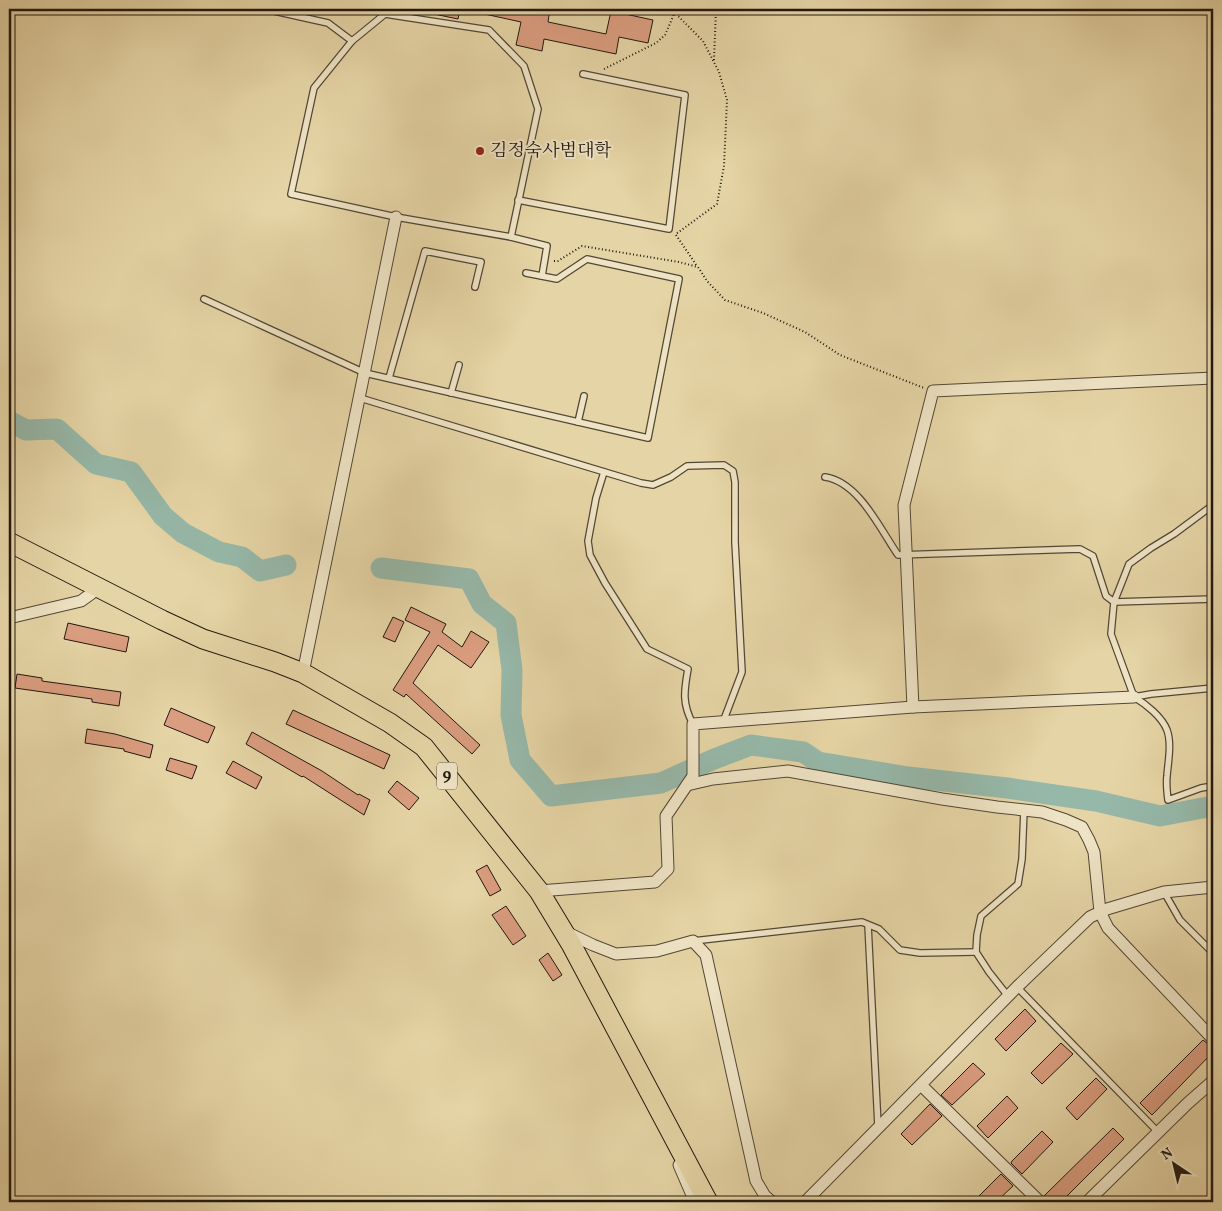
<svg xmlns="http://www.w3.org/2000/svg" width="1222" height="1211" viewBox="0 0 1222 1211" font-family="Vollkorn,'Noto Serif KR',serif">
<rect width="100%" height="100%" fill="#e5d4a5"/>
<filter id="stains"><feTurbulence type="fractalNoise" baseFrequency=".004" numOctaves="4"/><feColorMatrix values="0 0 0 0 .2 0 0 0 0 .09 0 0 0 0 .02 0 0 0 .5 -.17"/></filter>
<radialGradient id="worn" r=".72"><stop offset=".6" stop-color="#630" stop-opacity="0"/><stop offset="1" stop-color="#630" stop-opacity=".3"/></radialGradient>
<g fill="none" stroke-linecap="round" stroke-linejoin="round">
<g stroke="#96b8a9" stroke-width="21">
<path d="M 9,421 L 26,430 L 57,429 L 96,464 L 131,472 L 163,516 L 183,533 L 219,552 L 242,557 L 260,571 L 286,565"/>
<path d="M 381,568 L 469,579 L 482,604 L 506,623 L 512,670 L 511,715 L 520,760 L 551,796 L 661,783 L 714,759 L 751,745 L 803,752 L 818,762 L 908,777 L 1007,788 L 1096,801 L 1160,816 L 1213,806"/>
</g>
</g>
<g fill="#da9d7f" stroke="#221810">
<path d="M 429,9 L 460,9 L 458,19 L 429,13 Z"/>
<path d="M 480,9 L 550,9 L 548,22 L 606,34 L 611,11 L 653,20 L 648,43 L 619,37 L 616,54 L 544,39 L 542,51 L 516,45 L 521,22 L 480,13 Z"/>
<path d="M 411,607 L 446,624 L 442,632 L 462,647 L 471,631 L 489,642 L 471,668 L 438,645 L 413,683 L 480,745 L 472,754 L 406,694 L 404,697 L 393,690 L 430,632 L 405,620 Z"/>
<path d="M 393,617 L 404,622 L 395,642 L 383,637 Z"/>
<path d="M 68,623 L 129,637 L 126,652 L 64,639 Z"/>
<path d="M 17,674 L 42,678 L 42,681 L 121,692 L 119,706 L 92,702 L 92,699 L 15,688 Z"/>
<path d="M 171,708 L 215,727 L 208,743 L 164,725 Z"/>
<path d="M 293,710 L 390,755 L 384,769 L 286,724 Z"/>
<path d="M 87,729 L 115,734 L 153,745 L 150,758 L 124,751 L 124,749 L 85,743 Z"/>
<path d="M 252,732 L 322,771 L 358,795 L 359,794 L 370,800 L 364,815 L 303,776 L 302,777 L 246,744 Z"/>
<path d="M 170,758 L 197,766 L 192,779 L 166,770 Z"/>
<path d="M 233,761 L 262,777 L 256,789 L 226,773 Z"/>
<path d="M 397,781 L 419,798 L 409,810 L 388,792 Z"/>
<path d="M 487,865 L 501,890 L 490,896 L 476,871 Z"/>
<path d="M 506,906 L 526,936 L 513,945 L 492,915 Z"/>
<path d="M 548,953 L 562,975 L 553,981 L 539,960 Z"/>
<path d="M 1025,1009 L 1036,1021 L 1006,1051 L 995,1039 Z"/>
<path d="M 1203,1040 L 1208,1044 L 1213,1046 L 1213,1052 L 1152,1115 L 1140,1103 Z"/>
<path d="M 1061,1043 L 1073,1054 L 1042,1084 L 1031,1073 Z"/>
<path d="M 973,1063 L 985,1074 L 952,1105 L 941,1095 Z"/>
<path d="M 1096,1078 L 1107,1089 L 1077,1120 L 1066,1108 Z"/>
<path d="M 1007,1096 L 1018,1108 L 988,1138 L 977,1126 Z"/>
<path d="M 930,1104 L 942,1116 L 912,1145 L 901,1134 Z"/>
<path d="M 1113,1128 L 1124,1139 L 1061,1202 L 1051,1202 L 1044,1196 Z"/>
<path d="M 1042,1131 L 1053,1142 L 1022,1174 L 1011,1163 L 1012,1161 Z"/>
<path d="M 1001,1174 L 1013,1186 L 996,1202 L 973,1202 Z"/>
</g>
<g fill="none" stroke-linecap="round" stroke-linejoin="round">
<defs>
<g id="service">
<path d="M 265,9 L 328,23 L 352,41"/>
<path d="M 385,14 L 489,30 L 524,66 L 538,109 L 511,237 L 396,217 L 291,194 L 314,88 L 352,41 Z"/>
<path d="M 518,200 L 669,229 L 685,95 L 583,74"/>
<path d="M 511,237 L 547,246 L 542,276"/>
<path d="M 204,299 L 365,373 L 648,438 L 679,279 L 587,259 L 557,279 L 526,273"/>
<path d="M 389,378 L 425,251 L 481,262 L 475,287"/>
<path d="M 451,393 L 459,365"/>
<path d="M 360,398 L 641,483 L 653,485 L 671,477 L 687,466 L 724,465 L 733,471 L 735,482 L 735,542 L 742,672 L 723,722"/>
<path d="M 578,422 L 584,396"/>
<path d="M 604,472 L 596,498 L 588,541 L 590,555 L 605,583 L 647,649 L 688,669 C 684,691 682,704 693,724"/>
<path d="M 825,477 C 859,482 880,529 898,555 L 1080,549 L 1093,556 L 1106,596 L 1114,602 L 1213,599"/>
<path d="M 1213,505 L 1174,534 L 1151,548 L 1129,564 L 1120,587 L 1114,602 L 1111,634 L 1134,697 C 1146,704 1162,717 1167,730 C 1172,744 1168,762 1167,776 C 1166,784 1167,792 1168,800 L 1201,788 L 1213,786"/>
<path d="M 1134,697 L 1151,694 L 1213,688"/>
<path d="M 1164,892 L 1180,920 L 1213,953"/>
<path d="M 868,925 L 878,1126"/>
<path d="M 693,941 L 862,922 L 879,929 L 900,950 L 920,953 L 976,952"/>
<path d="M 1017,987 L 1158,1132"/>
<path d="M 1008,996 L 989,972 L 976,952 L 977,935 L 981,916 L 1018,884 L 1022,859 L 1024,810"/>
</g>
<g id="minor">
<path d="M 9,618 L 81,601 L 99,588"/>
<path d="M 303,673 L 396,217"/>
<path d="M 913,707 L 904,505 L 933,391 L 1213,378"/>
<path d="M 687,785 L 713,779 L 788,771 L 942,799 L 997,807 L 1042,812 L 1066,820 L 1082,827 L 1089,840 L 1094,852 L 1100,912 L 1108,928 L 1213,1039"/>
<path d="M 539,891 L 655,882 L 668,869 L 666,816 L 693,776 L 693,724 L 913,707 L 1134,697"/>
<path d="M 566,932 L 593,945 L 616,954 L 657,951 L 693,941 L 706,955 L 756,1181 L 765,1196 L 772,1202"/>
<path d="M 921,1085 L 1040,1202"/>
<path d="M 679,1165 L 695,1202"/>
<path d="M 805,1202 L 1017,987 L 1090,917 L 1107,909 L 1164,892 L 1213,887"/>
<path d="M 1087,1202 L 1188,1103 L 1213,1081"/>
</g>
<path id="primary" d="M 9,542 L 162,620 L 203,639 L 275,662 L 303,673 L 390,723 L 424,747 L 539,891 L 571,944 L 708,1202"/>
</defs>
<use href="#service" stroke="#534735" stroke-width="8"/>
<use href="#minor" stroke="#534735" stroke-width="13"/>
<use href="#primary" stroke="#221810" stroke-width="21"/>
<g stroke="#221810" stroke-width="2" stroke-dasharray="1 2.5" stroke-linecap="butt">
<path d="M 671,9 L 703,41 L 719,72 L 727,100 L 724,166 L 717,204 L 676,234"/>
<path d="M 714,60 L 716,9"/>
<path d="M 604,69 L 656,43 L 665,35 L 675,12"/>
<path d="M 676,235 L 697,266"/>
<path d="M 554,261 L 558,261 L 582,246 L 679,262 L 698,267 L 707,281 L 725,300 L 763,313 L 805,332 L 840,355 L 924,388"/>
</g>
<use href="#service" stroke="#eee3c4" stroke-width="5.5"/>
<use href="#minor" stroke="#eee3c4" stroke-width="11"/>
<use href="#primary" stroke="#e5d4a5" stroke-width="19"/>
</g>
<circle fill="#8f2418" stroke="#eee3c4" stroke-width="2" cx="480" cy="151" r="5"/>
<g text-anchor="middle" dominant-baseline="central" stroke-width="4" stroke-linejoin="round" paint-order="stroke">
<rect fill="#eee3c4" stroke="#5f5546" stroke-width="1" x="437" y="762.5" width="20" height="27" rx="4"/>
<g font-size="16" font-weight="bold" fill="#221810">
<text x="447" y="776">9</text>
</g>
<g font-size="18" fill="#221810" stroke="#eee3c4" text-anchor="start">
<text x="490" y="151">김정숙사범대학</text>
</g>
</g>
<rect width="1222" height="1211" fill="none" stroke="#e5d4a5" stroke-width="30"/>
<rect x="10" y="10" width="1202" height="1191" fill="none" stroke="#221810" stroke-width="2.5"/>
<rect x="15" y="15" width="1192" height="1181" fill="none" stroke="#221810"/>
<g transform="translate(1174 1164) rotate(325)" stroke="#eee3c4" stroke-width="4" paint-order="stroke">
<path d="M0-4L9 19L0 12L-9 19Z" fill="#221810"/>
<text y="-8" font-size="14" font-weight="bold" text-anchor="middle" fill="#221810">N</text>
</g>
<rect width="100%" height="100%" filter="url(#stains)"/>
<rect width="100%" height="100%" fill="url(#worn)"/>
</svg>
